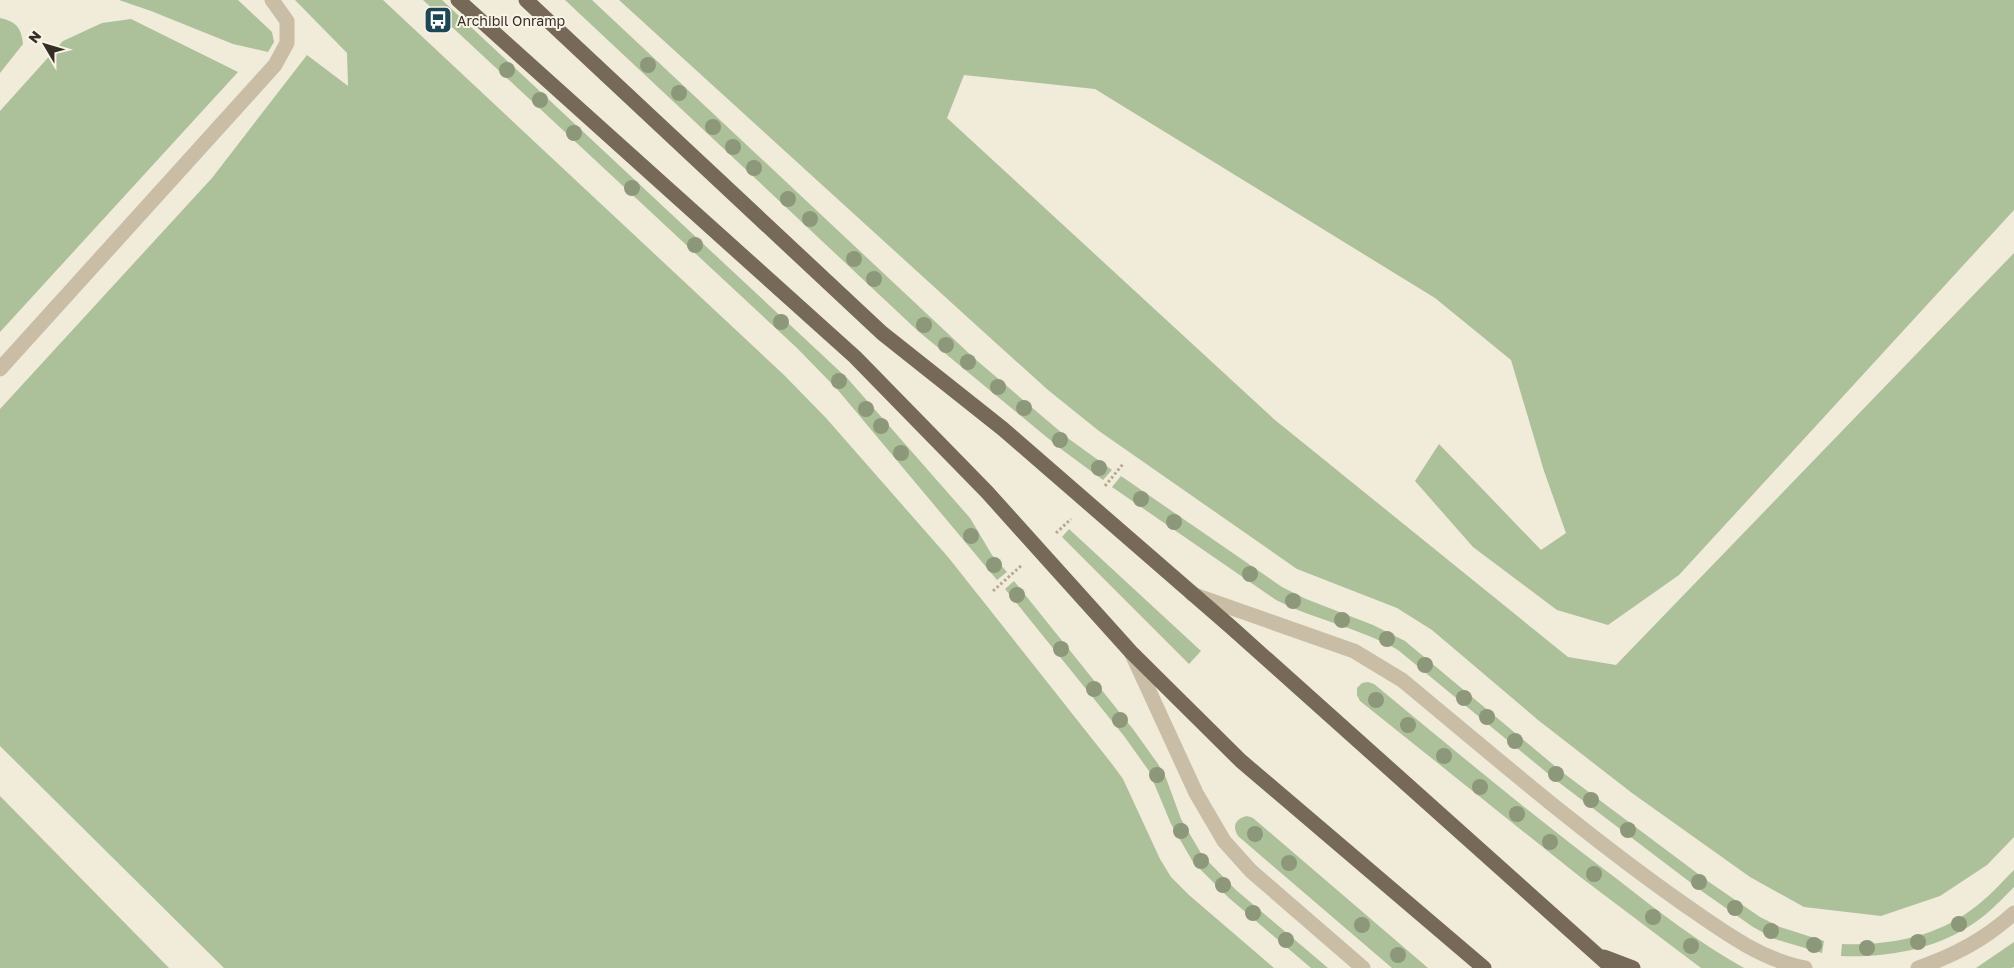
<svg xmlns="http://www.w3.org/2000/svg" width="2014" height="968" viewBox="0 0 2014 968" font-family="'Golos Text',sans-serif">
<rect width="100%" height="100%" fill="#f1ebda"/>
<g fill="#acc09a">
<path d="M 119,0 L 238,0 L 272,32 L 274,42 L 268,52 L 233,44 L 151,11 Z"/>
<path d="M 295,0 L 383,0 L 784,375 L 826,418 L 948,557 L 1112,764 L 1123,779 L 1160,859 L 1171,877 L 1189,895 L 1274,968 L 224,968 L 0,746 L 0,409 L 212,178 L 307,55 L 348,86 L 347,53 Z"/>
<path d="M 423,0 L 442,0 L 848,379 L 970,518 L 992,555 L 1007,572 L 997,580 L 837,389 L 797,348 Z"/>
<path d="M 565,0 L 592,0 L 975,359 L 1069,439 L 1112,470 L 1103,480 L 1061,449 L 918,331 Z"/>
<path d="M 619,0 L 2014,0 L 2014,210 L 1679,575 L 1608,625 L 1557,610 L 1473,547 L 1415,481 L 1439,444 L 1541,550 L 1566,533 L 1544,471 L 1511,360 L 1435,298 L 1095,89 L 964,75 L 947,118 L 1275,420 L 1568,657 L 1616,665 L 2014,253 L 2014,837 L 1987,865 L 1940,896 L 1881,916 L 1804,907 L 1750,877 L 1632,793 L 1538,720 L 1432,630 L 1397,608 L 1297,569 L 1099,431 L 1048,390 L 965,315 Z"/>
<path d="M 0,18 C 17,22 21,28 23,44 L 0,73 Z"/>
<path d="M 131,19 L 238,72 L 0,332 L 0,111 L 63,41 L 102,23 Z"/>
<path d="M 1121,476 L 1282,587 L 1306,599 L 1373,625 L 1405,641 L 1562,772 L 1709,882 L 1760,917 L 1780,927 L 1824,941 L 1822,953 L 1775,939 L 1753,927 L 1703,892 L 1557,781 L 1398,650 C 1360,628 1315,620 1276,600 L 1112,487 Z"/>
<path d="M 1069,529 L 1201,651 L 1189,664 L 1062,537 Z"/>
<path d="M 1014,581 L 1133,729 L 1158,764 L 1166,778 L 1181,819 L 1202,855 L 1236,890 L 1328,968 L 1311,968 L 1229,898 L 1193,862 L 1171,824 L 1149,771 L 1124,736 L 1005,589 Z"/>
<path d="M 1368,682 L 1374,684 C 1454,750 1534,817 1617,879 C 1658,911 1699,943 1744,968 L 1701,968 L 1579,876 L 1360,701 L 1357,695 L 1357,688 L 1362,683 Z"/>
<path d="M 0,796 L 169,968 L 0,968 Z"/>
<path d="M 1247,816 L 1253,818 L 1428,968 L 1392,968 L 1238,836 C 1232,826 1235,819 1247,816 Z"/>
<path d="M 2014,870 L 2014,887 C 2002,899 1991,911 1977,921 C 1939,949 1887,958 1841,956 L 1842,944 C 1886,946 1936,937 1971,910 C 1987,899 2000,884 2014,870 Z"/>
<path d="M 2014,942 L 2014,967 L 2012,968 L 1976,968 Z"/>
</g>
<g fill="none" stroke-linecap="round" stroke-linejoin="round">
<g stroke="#b5a790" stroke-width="3" stroke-dasharray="2.5 2.5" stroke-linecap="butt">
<path d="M 1105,486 L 1123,464"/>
<path d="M 1056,533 L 1071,519"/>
<path d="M 993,591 L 1022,565"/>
</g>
<g stroke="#c9bda6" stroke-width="15">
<path d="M 0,369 L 275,65 L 287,43 L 287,21 L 272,0"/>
<path d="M 1192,594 L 1354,651 L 1402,680 C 1495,757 1586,836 1685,905 C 1721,930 1761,960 1805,968"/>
<path d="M 1132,654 L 1196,793 L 1224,841 L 1251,871 L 1363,968"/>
<path d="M 1918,968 C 1955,955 1984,940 2014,913"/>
</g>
<g stroke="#776958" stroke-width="15">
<path d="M 458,0 L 855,357 L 987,492 L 1131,652 L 1241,761 L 1484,968"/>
<path d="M 526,0 L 882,333 L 1003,429 L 1231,627 L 1612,968"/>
<path d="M 1604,957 L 1633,968"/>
</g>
</g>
<g fill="#8d977a">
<circle cx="648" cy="65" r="8"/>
<circle cx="507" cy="70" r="8"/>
<circle cx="679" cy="93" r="8"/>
<circle cx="540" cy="100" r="8"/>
<circle cx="713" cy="127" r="8"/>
<circle cx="574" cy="133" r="8"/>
<circle cx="733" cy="147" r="8"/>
<circle cx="754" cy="168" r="8"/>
<circle cx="632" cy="188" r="8"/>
<circle cx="788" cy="199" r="8"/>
<circle cx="810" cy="219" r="8"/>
<circle cx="695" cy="245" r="8"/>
<circle cx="854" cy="259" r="8"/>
<circle cx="874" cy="279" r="8"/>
<circle cx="781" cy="322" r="8"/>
<circle cx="924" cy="325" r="8"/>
<circle cx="946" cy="345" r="8"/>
<circle cx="968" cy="362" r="8"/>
<circle cx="839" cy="381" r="8"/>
<circle cx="998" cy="387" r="8"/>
<circle cx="1024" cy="408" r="8"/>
<circle cx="866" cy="409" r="8"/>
<circle cx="881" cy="426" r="8"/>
<circle cx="1060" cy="440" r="8"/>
<circle cx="901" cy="453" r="8"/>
<circle cx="1099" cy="468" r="8"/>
<circle cx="1141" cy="499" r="8"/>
<circle cx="1174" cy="522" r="8"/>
<circle cx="971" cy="536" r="8"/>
<circle cx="994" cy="565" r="8"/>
<circle cx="1250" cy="574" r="8"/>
<circle cx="1017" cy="595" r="8"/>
<circle cx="1293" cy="601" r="8"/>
<circle cx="1342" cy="620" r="8"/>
<circle cx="1387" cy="639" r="8"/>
<circle cx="1061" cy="649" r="8"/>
<circle cx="1425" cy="665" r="8"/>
<circle cx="1094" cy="689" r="8"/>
<circle cx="1464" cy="698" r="8"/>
<circle cx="1376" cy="700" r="8"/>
<circle cx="1487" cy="717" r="8"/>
<circle cx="1120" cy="720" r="8"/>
<circle cx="1408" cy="725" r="8"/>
<circle cx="1515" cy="741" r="8"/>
<circle cx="1444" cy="756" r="8"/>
<circle cx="1556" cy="774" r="8"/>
<circle cx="1157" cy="775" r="8"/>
<circle cx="1480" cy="787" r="8"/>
<circle cx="1591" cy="800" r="8"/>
<circle cx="1517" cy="814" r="8"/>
<circle cx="1628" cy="830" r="8"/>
<circle cx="1181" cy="831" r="8"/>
<circle cx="1255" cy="834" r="8"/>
<circle cx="1550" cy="842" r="8"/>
<circle cx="1201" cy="861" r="8"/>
<circle cx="1289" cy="863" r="8"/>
<circle cx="1594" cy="874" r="8"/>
<circle cx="1699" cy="882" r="8"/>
<circle cx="1223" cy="885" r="8"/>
<circle cx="1735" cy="908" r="8"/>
<circle cx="1253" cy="913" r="8"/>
<circle cx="1653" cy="917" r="8"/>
<circle cx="1959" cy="924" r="8"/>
<circle cx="1362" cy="925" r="8"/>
<circle cx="1771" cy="931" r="8"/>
<circle cx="1286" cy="940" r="8"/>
<circle cx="1918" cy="942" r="8"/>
<circle cx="1814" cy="945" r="8"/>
<circle cx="1691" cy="946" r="8"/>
<circle cx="1867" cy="948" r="8"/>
<circle cx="1398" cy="955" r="8"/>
</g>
<defs>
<symbol id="bus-square" viewBox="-11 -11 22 22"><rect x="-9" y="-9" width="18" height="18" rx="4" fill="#1d4756" stroke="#f9f4e6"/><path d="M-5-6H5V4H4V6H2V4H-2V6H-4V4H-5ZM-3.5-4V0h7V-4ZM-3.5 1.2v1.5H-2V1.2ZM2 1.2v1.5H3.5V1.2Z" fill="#fff"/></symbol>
</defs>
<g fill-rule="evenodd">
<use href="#bus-square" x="422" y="4" width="32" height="32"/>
</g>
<g text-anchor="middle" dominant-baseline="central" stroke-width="4" stroke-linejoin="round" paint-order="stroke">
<g font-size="14" fill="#352e27" stroke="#f9f4e6" text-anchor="start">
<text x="457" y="20">Archibil Onramp</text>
</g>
</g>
<g transform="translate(45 45) rotate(308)" stroke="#f9f4e6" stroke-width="4" paint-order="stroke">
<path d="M0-4L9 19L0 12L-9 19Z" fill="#352e27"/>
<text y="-8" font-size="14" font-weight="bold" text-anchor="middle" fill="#352e27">N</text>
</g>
</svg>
